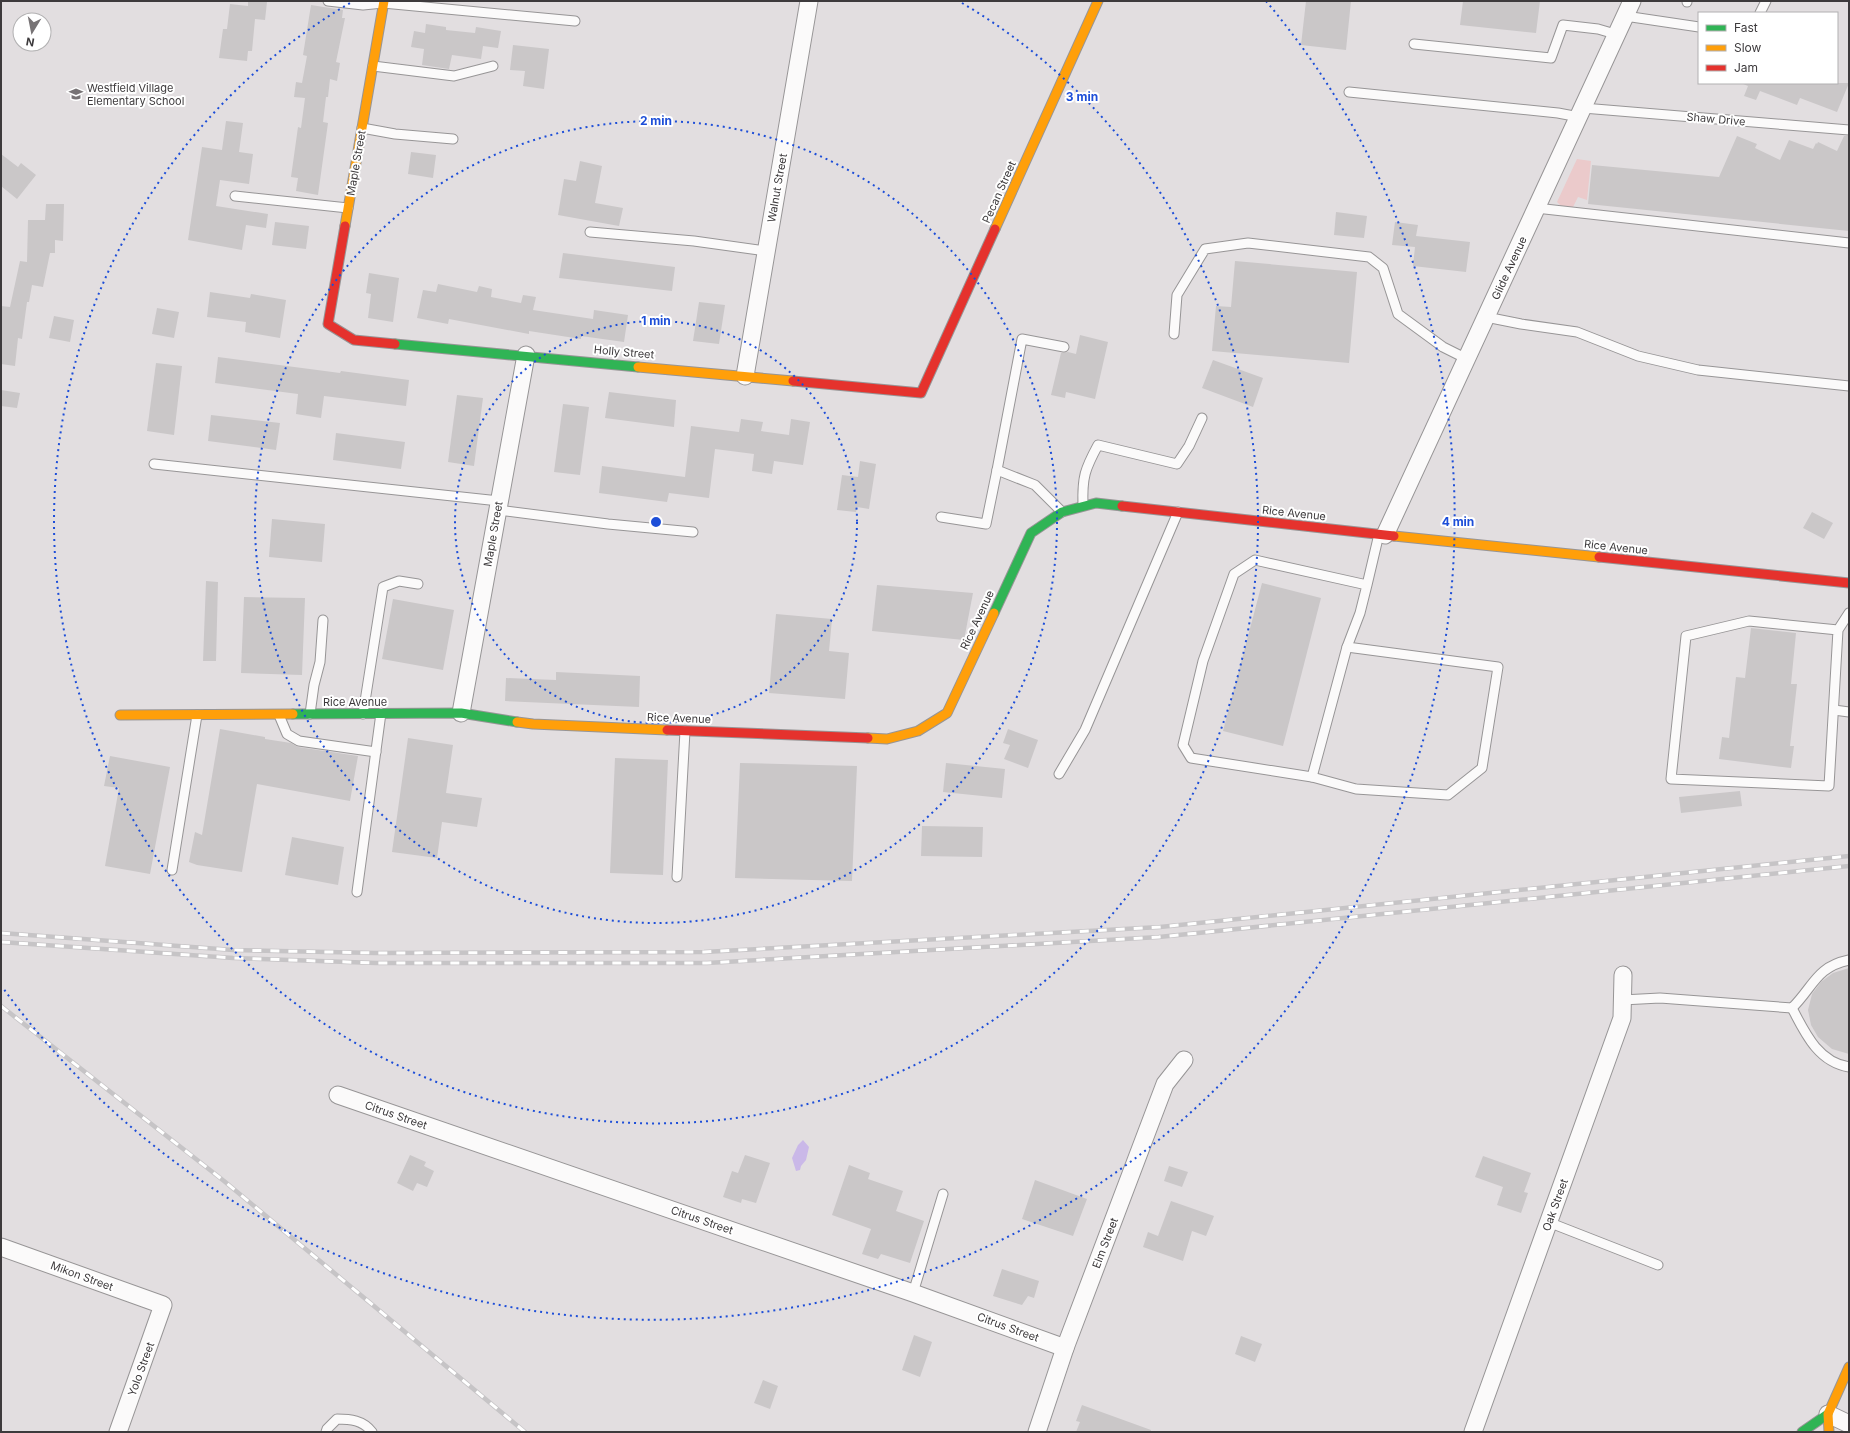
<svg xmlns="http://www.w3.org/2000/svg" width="1850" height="1433" viewBox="0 0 1850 1433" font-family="Inter,sans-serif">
<rect width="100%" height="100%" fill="#e2dee0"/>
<path fill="#ebcacb" d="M 1577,159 L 1591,161 L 1587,200 L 1578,197 L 1571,211 L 1561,206 L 1557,202 Z"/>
<path fill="#cab8e8" d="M 803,1140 L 809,1147 L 806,1160 L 801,1166 L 800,1170 L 796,1171 L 792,1158 L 798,1145 Z"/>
<g fill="#cac7c8">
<path d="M 248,1 L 267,2 L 265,20 L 255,19 L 252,51 L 248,51 L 247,61 L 219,58 L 223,29 L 227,29 L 230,4 L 248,6 Z"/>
<path d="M 1306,1 L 1351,1 L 1346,50 L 1301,45 Z"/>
<path d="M 1463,1 L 1540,1 L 1536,33 L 1460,25 Z"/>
<path d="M 311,5 L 343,10 L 342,18 L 345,18 L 336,62 L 340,63 L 337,81 L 330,79 L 328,97 L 326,97 L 323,122 L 328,123 L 318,195 L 296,191 L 298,178 L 291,177 L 298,127 L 301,128 L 305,98 L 294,97 L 296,82 L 302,83 L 307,56 L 303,55 Z"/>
<path d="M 426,24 L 446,27 L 446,30 L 475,33 L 476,27 L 501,31 L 498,48 L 483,46 L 481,59 L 452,55 L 449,69 L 422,65 L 424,49 L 411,47 L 414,31 L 425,33 Z"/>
<path d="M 513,45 L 549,49 L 544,89 L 523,86 L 525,71 L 510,70 Z"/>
<path d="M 1741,83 L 1849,83 L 1837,112 L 1800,98 L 1797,105 L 1760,91 L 1756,100 L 1744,96 L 1748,86 Z"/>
<path d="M 226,121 L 243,123 L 239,152 L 253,154 L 249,184 L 220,180 L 216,206 L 268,214 L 266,228 L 246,225 L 242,250 L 188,240 L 202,147 L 222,150 Z"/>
<path d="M 1737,136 L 1757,144 L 1755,148 L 1780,160 L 1789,140 L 1813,149 L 1816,143 L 1817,144 L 1818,142 L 1837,151 L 1844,136 L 1849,136 L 1849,231 L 1588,204 L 1592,165 L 1719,177 Z"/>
<path d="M 411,152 L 436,155 L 433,178 L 408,174 Z"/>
<path d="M 1,154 L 18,167 L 21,163 L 36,175 L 17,199 L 1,186 Z"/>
<path d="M 580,161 L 602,166 L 595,203 L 623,208 L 619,226 L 558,215 L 564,179 L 576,181 Z"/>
<path d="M 46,204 L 64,204 L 63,241 L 55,240 L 55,253 L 50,253 L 43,287 L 32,285 L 29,302 L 27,302 L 22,339 L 18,338 L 15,366 L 1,364 L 1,306 L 10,307 L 20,261 L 27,262 L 28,220 L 45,220 Z"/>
<path d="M 1336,212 L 1367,216 L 1364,238 L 1334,235 Z"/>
<path d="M 275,222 L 309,226 L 306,249 L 272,245 Z"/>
<path d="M 1395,222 L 1418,225 L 1416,236 L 1470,242 L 1466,272 L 1413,266 L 1415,247 L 1392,245 Z"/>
<path d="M 563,253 L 675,267 L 672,291 L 559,278 Z"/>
<path d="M 1235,261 L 1357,272 L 1349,363 L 1212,351 L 1216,306 L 1231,307 Z"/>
<path d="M 369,273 L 399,278 L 393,322 L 368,318 L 371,294 L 366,293 Z"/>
<path d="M 438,284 L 477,292 L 479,286 L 492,289 L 491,297 L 521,303 L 523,295 L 536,297 L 533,310 L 593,319 L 594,310 L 628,315 L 624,342 L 581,336 L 581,339 L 529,331 L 529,334 L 449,319 L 448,324 L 417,318 L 423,290 L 436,292 Z"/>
<path d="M 210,292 L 250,298 L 251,294 L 286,300 L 280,338 L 245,332 L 246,322 L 207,317 Z"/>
<path d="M 699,302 L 725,305 L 719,344 L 693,341 Z"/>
<path d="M 157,308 L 179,312 L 174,338 L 152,334 Z"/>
<path d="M 54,316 L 74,320 L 70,342 L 49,338 Z"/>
<path d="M 1080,335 L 1108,342 L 1095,399 L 1066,392 L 1065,398 L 1051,395 L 1061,353 L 1068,352 L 1076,354 Z"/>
<path d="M 218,357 L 302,368 L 340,373 L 341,371 L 409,380 L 406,406 L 324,396 L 321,418 L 296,414 L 298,394 L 215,383 Z"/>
<path d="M 1213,360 L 1263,378 L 1253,407 L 1202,388 Z"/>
<path d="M 156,363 L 182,366 L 174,435 L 147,431 Z"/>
<path d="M 1,390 L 20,393 L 17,408 L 1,406 Z"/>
<path d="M 609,392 L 676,400 L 674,427 L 605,418 Z"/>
<path d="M 457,395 L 483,398 L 474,466 L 448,462 Z"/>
<path d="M 563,404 L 589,407 L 580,475 L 554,472 Z"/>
<path d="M 211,415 L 280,423 L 276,450 L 208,441 Z"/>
<path d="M 741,419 L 763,422 L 761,431 L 789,435 L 791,419 L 810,422 L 803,465 L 774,461 L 772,474 L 752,471 L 754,454 L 715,449 L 709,498 L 669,493 L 667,502 L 599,493 L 602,466 L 685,477 L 691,426 L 739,432 Z"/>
<path d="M 336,433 L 405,442 L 401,469 L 333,460 Z"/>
<path d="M 860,461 L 876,464 L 869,509 L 857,507 L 856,512 L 837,510 L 842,475 L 858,477 Z"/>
<path d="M 1812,512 L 1833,523 L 1824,539 L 1803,528 Z"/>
<path d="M 272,519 L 325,524 L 322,562 L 269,557 Z"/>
<path d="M 206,581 L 218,582 L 216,661 L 203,661 Z"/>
<path d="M 1262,583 L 1321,598 L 1283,746 L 1223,731 Z"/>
<path d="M 877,585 L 973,593 L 964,640 L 872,631 Z"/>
<path d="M 244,597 L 305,598 L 302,675 L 241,673 Z"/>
<path d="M 393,599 L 454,610 L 443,670 L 382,659 Z"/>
<path d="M 776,614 L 832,619 L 829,651 L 849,653 L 845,699 L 769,693 Z"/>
<path d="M 1751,628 L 1796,633 L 1791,684 L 1797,684 L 1790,746 L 1794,746 L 1791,768 L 1719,759 L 1722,737 L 1729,738 L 1736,677 L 1745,678 Z"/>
<path d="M 556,672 L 640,676 L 639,707 L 505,701 L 506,678 L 556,680 Z"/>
<path d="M 220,729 L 265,737 L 265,739 L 291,743 L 298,747 L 358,756 L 350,801 L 257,784 L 242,872 L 197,865 L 189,862 L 195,832 L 202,835 Z"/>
<path d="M 1008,729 L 1038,740 L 1028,768 L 1004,759 L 1010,745 L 1003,743 Z"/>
<path d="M 408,738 L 453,745 L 446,793 L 482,798 L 477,827 L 442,822 L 437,858 L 392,852 Z"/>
<path d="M 110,756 L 170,767 L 150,874 L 105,866 L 119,788 L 104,786 Z"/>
<path d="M 615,758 L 668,760 L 663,875 L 610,873 Z"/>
<path d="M 740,763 L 857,766 L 852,881 L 735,878 Z"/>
<path d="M 946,763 L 1005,769 L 1002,798 L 943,792 Z"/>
<path d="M 1740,791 L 1742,806 L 1681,813 L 1679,797 Z"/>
<path d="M 922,826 L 983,827 L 982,857 L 921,856 Z"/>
<path d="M 292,837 L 344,847 L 338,885 L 285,875 Z"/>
<path d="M 1849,968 L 1849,1054 L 1832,1049 L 1818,1037 L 1811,1025 L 1808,1010 L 1812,994 L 1821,982 L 1833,973 Z"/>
<path d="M 410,1155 L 426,1162 L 424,1166 L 434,1171 L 427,1187 L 417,1183 L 413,1191 L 397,1183 Z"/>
<path d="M 745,1155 L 770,1163 L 756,1203 L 742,1199 L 741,1203 L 723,1197 L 732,1171 L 738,1173 Z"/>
<path d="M 1483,1156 L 1531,1173 L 1524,1192 L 1528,1193 L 1521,1213 L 1497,1205 L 1503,1187 L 1475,1177 Z"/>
<path d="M 849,1165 L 870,1173 L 868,1179 L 903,1191 L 896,1211 L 924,1221 L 910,1263 L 881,1254 L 878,1259 L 862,1254 L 871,1229 L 832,1215 Z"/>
<path d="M 1169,1166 L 1188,1172 L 1182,1187 L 1164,1181 Z"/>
<path d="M 1035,1180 L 1087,1199 L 1073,1236 L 1022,1219 Z"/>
<path d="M 1171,1201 L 1214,1216 L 1206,1236 L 1192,1231 L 1183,1261 L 1143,1247 L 1148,1232 L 1158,1236 Z"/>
<path d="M 1002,1269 L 1039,1281 L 1034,1298 L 1028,1296 L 1022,1305 L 993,1296 Z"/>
<path d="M 914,1335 L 932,1342 L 920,1377 L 902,1370 Z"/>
<path d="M 1241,1336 L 1262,1344 L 1255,1362 L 1235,1354 Z"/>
<path d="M 763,1380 L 778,1386 L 770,1409 L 754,1403 Z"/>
<path d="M 1082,1405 L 1151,1430 L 1151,1432 L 1076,1432 L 1080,1422 L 1076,1421 Z"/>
</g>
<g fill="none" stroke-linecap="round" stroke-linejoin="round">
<defs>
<g id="lane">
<path d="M 328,1 L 363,5 L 383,3 L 575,21"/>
<path d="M 1687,2 L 1687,1"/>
<path d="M 1760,13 L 1766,1"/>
<path d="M 1625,16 L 1699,27"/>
<path d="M 1414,44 L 1551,58 L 1563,25 L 1598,29 L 1615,34"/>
<path d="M 373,66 L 454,76 L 493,66"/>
<path d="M 1349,92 L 1558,113 L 1579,117"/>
<path d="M 1583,108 L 1849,130"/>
<path d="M 362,128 L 395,134 L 453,139"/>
<path d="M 235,196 L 348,208"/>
<path d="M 1536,208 L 1849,243"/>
<path d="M 590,232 L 694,241 L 766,251"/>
<path d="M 1486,317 L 1521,324 L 1577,332 L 1638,356 L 1698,370 L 1849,386"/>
<path d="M 1174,334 L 1177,295 L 1205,249 L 1248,243 L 1369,257 L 1383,268 L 1398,314 L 1443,347 L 1467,359"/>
<path d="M 154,464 L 499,501"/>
<path d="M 997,470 L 1022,339 L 1064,347"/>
<path d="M 1083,505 C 1082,477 1085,469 1098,445 L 1177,464 L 1189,446 L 1202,418"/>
<path d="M 498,510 L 608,524 L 693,532"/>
<path d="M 941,517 L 986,524 L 997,470 L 1035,485 L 1062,512"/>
<path d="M 1367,585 L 1360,613 L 1347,647 L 1312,777 L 1191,758 L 1183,745 L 1203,661 L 1234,574 L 1255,560 L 1367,585 L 1379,534"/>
<path d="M 1838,630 L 1749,621 L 1686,636 L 1671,779 L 1829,786 L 1838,630 L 1849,613"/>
<path d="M 1834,710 L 1849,712"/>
<path d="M 310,714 L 314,685 L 320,662 L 323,620"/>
<path d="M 363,714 L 383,587 L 399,581 L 418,584"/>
<path d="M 279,715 L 287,734 L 299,741 L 376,752"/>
<path d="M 1059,774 L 1085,730 L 1178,512"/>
<path d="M 1312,777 L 1356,789 L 1448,795 L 1482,768 L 1498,667 L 1347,647"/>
<path d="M 172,870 L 197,715"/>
<path d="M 677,877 L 685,731"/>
<path d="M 357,892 L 381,713"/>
<path d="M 1622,1000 L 1660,998 L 1792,1008 C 1814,986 1816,967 1849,960"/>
<path d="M 1792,1008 C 1805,1033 1818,1062 1849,1067"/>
<path d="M 1548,1222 L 1658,1265"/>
<path d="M 913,1293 L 943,1194"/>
<path d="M 326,1432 L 327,1429 L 337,1419 C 350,1419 363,1420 372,1432"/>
</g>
<g id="street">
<path d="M 745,376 L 809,1"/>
<path d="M 1385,535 L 1632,1"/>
<path d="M 461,713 L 526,355"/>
<path d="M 338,1095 L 913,1293 L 1065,1348"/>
<path d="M 1,1247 L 163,1305 L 118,1432"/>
<path d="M 1828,1414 L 1849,1424"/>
<path d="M 1037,1432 L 1065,1348 L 1165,1084 L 1184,1060"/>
<path d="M 1473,1432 L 1622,1018 L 1623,975"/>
</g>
<g id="fast">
<path d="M 395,344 L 638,367"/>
<path d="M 994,613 L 1031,533 L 1062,512 L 1096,503 L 1122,506"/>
<path d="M 293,714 L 461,713 L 517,722"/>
<path d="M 1802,1432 L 1828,1414"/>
</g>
<g id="slow">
<path d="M 345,226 L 384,1"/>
<path d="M 995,229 L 1098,1"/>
<path d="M 638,367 L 793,381"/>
<path d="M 1394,536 L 1599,557"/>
<path d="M 120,715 L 293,714"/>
<path d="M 517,722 L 533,724 L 667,730"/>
<path d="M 868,738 L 887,739 L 918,731 L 947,713 L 994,613"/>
<path d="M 1829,1432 L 1828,1414 L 1849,1367"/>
</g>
<g id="jam">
<path d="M 345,226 L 328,324 L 354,340 L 395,344"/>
<path d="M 793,381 L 921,393 L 995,229"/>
<path d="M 1122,506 L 1394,536"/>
<path d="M 1599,557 L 1849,583"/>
<path d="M 667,730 L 868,738"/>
</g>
</defs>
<use href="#lane" stroke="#979596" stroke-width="11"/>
<use href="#street" stroke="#979596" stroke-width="19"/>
<use href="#fast" stroke="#979596" stroke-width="11"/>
<use href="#slow" stroke="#979596" stroke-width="11"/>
<use href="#jam" stroke="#979596" stroke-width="11"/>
<use href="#lane" stroke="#fbfafa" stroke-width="9"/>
<use href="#street" stroke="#fbfafa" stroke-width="17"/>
<use href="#fast" stroke="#30b455" stroke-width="9"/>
<use href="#slow" stroke="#ff9f0a" stroke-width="9"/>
<use href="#jam" stroke="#e5322d" stroke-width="9"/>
<defs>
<g id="rail">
<path d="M 1,933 L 233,950 L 376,953 L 704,952 L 1160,927 L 1849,856"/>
<path d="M 1,942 L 233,958 L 376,963 L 707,963 L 1159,937 L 1849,866"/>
<path d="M 1,1006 L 224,1181 L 525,1432"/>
</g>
</defs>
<use href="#rail" stroke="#c6c4c6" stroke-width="4.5"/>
<use href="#rail" stroke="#fff" stroke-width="3" stroke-dasharray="9" stroke-linecap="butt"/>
</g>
<g fill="none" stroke="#1d4ed8" stroke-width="2" stroke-dasharray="2 4">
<circle cx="656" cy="522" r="201"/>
<circle cx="656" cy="522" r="401"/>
<path d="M962 3A602 602 0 1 1 350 3"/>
<path d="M1266 1A802 802 0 1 1 3 988"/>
</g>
<defs>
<symbol id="school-bare" viewBox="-9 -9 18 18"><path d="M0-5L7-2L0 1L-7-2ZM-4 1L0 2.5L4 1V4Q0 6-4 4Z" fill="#777375" stroke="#fff" stroke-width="2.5" paint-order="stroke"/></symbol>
</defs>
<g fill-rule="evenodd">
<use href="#school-bare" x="66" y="84" width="20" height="20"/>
</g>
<g text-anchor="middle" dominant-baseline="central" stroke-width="4" stroke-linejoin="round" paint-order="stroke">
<g font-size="11" fill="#3d3a3c" stroke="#fff" text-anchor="start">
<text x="87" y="88">Westfield Village<tspan x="87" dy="13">Elementary School</tspan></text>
</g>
<g font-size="11" fill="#3d3a3c" stroke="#fff">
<text transform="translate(1716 119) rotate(5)">Shaw Drive</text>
<text transform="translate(356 163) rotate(-80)">Maple Street</text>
<text transform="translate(777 188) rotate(-80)">Walnut Street</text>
<text transform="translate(999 192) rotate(-66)">Pecan Street</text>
<text transform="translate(1509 268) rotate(-65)">Glide Avenue</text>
<text transform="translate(624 352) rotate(5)">Holly Street</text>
<text transform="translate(1294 513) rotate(6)">Rice Avenue</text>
<text transform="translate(493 534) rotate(-80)">Maple Street</text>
<text transform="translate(1616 547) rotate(6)">Rice Avenue</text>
<text transform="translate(977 620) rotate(-65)">Rice Avenue</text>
<text x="355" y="702">Rice Avenue</text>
<text transform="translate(679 718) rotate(2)">Rice Avenue</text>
<text transform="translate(396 1115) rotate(19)">Citrus Street</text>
<text transform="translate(1555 1205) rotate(-70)">Oak Street</text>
<text transform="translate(702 1220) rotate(19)">Citrus Street</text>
<text transform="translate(1105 1243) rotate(-69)">Elm Street</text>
<text transform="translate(82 1276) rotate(20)">Mikon Street</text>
<text transform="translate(1008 1327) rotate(20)">Citrus Street</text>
<text transform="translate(141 1369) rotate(-70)">Yolo Street</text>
</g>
</g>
<circle cx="656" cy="522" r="6" fill="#1d4ed8" stroke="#fff" stroke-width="2"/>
<g font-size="12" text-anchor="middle" font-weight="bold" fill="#1d4ed8" stroke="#fff" stroke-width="4" stroke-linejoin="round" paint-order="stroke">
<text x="1082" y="101">3 min</text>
<text x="656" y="125">2 min</text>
<text x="656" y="325">1 min</text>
<text x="1458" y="526">4 min</text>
</g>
<rect width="1850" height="1433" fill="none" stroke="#3d3a3c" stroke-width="4"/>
<rect x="1698" y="12" width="140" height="72" fill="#ffffff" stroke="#b1b0b1"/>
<rect x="1706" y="25" width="20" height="6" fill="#30b455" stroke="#b1b0b1"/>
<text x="1734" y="32" font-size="12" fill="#3d3a3c">Fast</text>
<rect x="1706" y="45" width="20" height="6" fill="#ff9f0a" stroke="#b1b0b1"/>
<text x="1734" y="52" font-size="12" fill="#3d3a3c">Slow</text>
<rect x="1706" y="65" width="20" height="6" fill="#e5322d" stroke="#b1b0b1"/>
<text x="1734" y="72" font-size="12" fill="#3d3a3c">Jam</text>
<g transform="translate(32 32) rotate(190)"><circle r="19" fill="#ffffff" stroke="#b1b0b1"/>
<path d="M0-3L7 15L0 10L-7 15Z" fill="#777375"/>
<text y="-6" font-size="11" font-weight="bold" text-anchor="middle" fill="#3d3a3c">N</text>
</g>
</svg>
